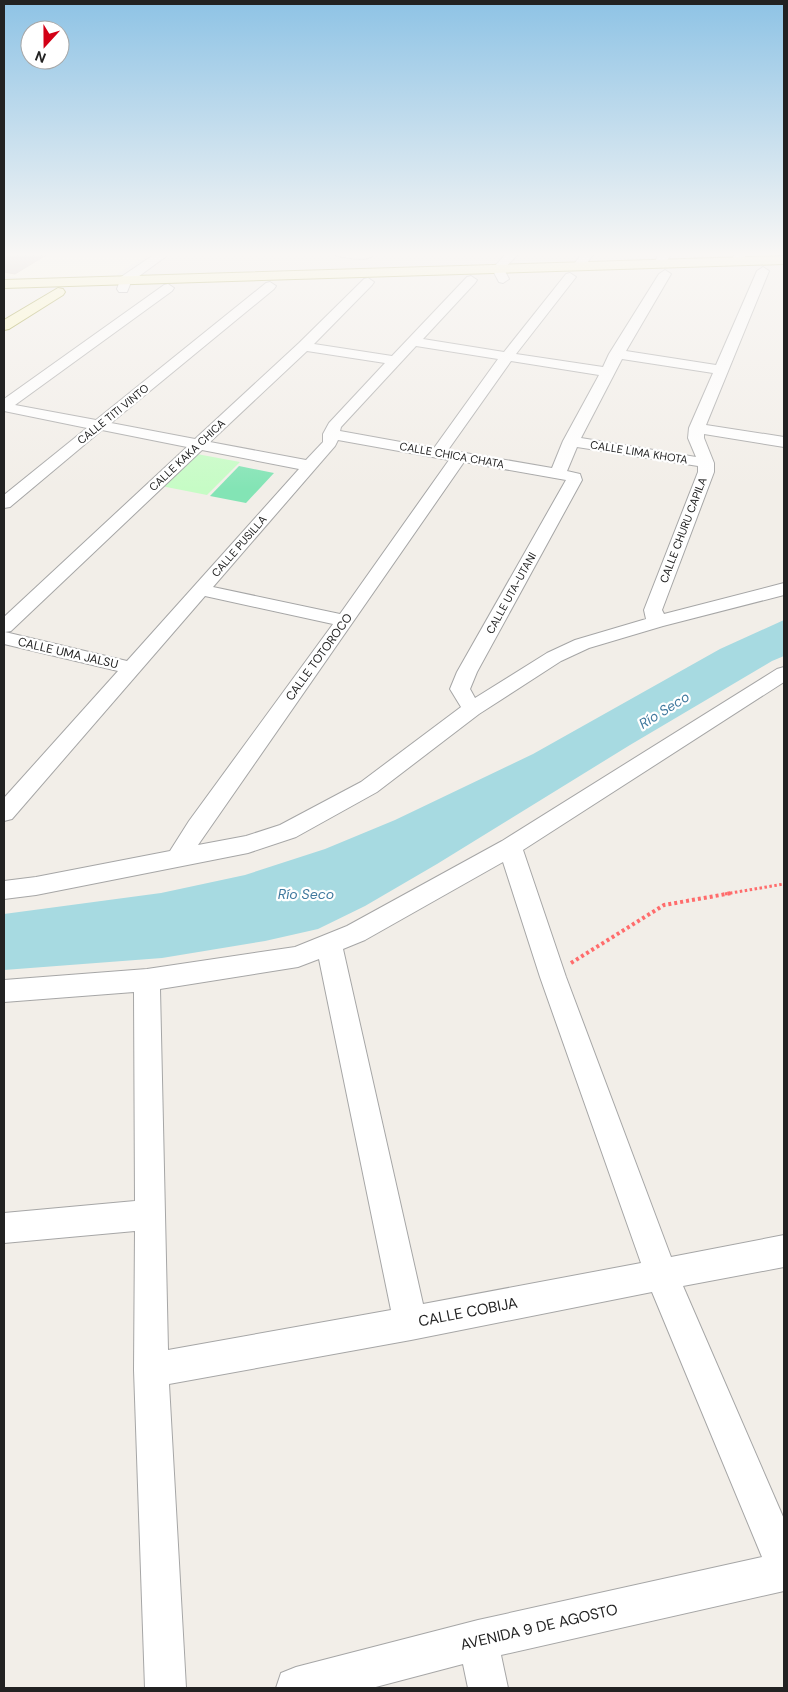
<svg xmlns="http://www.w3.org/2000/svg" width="788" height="1692" viewBox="0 0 788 1692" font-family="'DM Sans',sans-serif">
<rect width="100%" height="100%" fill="#f2eee8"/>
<path fill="#fffce4" d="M 4,252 L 133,252 L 148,254 L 116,275 L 23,278 L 4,276 Z"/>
<path fill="#c6fcc5" d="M 186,452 L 240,462 L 207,495 L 151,484 Z"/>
<path fill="#83e4b5" d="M 239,466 L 274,473 L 246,503 L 210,496 Z"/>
<path fill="#a7dae1" d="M 784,620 L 784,656 L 772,661 L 630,745 L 437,864 L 365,906 L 318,929 L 265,941 L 162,958 L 4,970 L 4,914 L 161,893 L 245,875 L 325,849 L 395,820 L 533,754 L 720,649 Z"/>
<path fill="#c7bdb7" stroke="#c5b3a9" d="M 4,252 L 51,252 L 15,274 L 4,272 Z"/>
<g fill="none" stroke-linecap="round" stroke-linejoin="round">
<defs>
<g id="street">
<path d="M 158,252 L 172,252 L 131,282 L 127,292 L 119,292 L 117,289 L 121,277 Z"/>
<path d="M 329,252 L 370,254 L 372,256 C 366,262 335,257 329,252 Z"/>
<path d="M 508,252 L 520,252 L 504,269 L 509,279 L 503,283 L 499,282 L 492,269 Z"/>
<path d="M 583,252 L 595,252 L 582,270 L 574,270 L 572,267 Z"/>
<path d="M 661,252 L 673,252 L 663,266 L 655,266 L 653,264 Z"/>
<path d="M 735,252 L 747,252 L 742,263 L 734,263 L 732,261 Z"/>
<path d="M 763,267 L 769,271 L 706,425 L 784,437 L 784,447 L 704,434 L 704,438 L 714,463 L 714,472 L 662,610 L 664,614 L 784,583 L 784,595 L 663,626 L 589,648 L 561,661 L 479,714 L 377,792 L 296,837 L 248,853 L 36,895 L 4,899 L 4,881 L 36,877 L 170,851 L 189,821 L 333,624 L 205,596 L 12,819 L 4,821 L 4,798 L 118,671 L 4,644 L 4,617 L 187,447 L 102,430 L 10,507 L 4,508 L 4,495 L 87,428 L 4,411 L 4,399 L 164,285 L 168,284 L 174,288 L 172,291 L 15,405 L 96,420 L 266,283 L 270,282 L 276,286 L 274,289 L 111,423 L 195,439 L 299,343 L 364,279 L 368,278 L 374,282 L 372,285 L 314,344 L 392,356 L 467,277 L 471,276 L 477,280 L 475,283 L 423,339 L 504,352 L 566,274 L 570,273 L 576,277 L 516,354 L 603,367 L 609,354 L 659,274 L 665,270 L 671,274 L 626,351 L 716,365 L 757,271 ZM 416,346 L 498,359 L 434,448 L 340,431 L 341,427 ZM 307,351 L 385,363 L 329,423 L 323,434 L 323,442 L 306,460 L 210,442 ZM 622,359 L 713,373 L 689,428 L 688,438 L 696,457 L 581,438 ZM 511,361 L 599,375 L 563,441 L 552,468 L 448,450 ZM 338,440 L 449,460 L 340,614 L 213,587 L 335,446 ZM 577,447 L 698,466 L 698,472 L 644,610 L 646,619 L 575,640 L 547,653 L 475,698 L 470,689 L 477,672 L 582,480 L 580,474 L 567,471 ZM 202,450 L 299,469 L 127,661 L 5,632 L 11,631 ZM 464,462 L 566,480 L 457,672 L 450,689 L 461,707 L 361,782 L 280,825 L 246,836 L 198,845 Z"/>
<path d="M 784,667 L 784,682 L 523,850 L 566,977 L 671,1257 L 784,1235 L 784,1267 L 683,1286 L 784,1519 L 784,1591 L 501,1655 L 508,1688 L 468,1688 L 463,1664 L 372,1688 L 276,1688 L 281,1673 L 296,1667 L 478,1620 L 762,1557 L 652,1292 L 411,1340 L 169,1384 L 186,1688 L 145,1688 L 134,1370 L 135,1231 L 4,1243 L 4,1213 L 135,1201 L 134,992 L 4,1002 L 4,980 L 147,969 L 295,947 L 347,926 L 502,841 L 777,669 ZM 503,862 L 540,977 L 641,1263 L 423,1304 L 343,949 L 365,940 ZM 319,959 L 391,1310 L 168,1350 L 160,989 L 298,967 Z"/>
</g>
<g id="secondary">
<path d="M 784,256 L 784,264 L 4,288 L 4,280 Z"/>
<path d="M 58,288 L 63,289 L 65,292 L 63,295 L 9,329 L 4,330 L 4,320 Z"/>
</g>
</defs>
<use href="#street" stroke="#a6a6a6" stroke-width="2"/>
<use href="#secondary" stroke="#818100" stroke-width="2"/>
<path stroke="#ff6c6c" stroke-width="3" stroke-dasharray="2.5 2.5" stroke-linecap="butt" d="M 725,894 L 784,884"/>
<path stroke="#ff6c6c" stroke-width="4" stroke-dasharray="3 3" stroke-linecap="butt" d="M 571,963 L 664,905 L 732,893"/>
<use href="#street" fill="#fff" fill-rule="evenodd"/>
<use href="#secondary" fill="#fdf9bc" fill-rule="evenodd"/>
</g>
<linearGradient id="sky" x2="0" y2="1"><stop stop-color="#8ec3e5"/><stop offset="0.52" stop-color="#f9f7f5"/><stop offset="1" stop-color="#f9f7f5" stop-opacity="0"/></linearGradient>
<rect width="788" height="489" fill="url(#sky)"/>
<g text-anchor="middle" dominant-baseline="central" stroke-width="4.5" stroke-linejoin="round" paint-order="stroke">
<g font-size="11" fill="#222" stroke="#fff">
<text transform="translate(113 414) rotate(-39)">CALLE TITI VINTO</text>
<text transform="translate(639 452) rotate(9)">CALLE LIMA KHOTA</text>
<text transform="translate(187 455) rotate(-43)">CALLE KAKA CHICA</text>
<text transform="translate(452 455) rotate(10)">CALLE CHICA CHATA</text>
<text transform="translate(683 530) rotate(-69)">CALLE CHURU CAPILA</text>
<text transform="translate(239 546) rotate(-49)">CALLE PUSILLA</text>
<text transform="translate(511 593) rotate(-61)">CALLE UTA-UTANI</text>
</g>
<g font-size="12" fill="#222" stroke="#fff">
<text transform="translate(68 653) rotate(13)">CALLE UMA JALSU</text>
<text transform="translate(319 657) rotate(-54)">CALLE TOTOROCO</text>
</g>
<g font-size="14" font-style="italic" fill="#40799e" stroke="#fff">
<text transform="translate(664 710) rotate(-32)">Río Seco</text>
<text x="306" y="894">Río Seco</text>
</g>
<g font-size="15" fill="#222" stroke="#fff">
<text transform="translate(468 1312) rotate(-11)">CALLE COBIJA</text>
<text transform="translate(539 1627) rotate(-13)">AVENIDA 9 DE AGOSTO</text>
</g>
</g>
<rect width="788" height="1692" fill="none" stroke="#222222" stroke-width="10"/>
<g transform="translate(45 45) rotate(201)"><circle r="24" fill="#ffffff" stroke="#a7a7a7"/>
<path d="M0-4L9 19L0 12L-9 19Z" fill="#d30016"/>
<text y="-8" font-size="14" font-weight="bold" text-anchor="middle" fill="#222222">N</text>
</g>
</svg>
